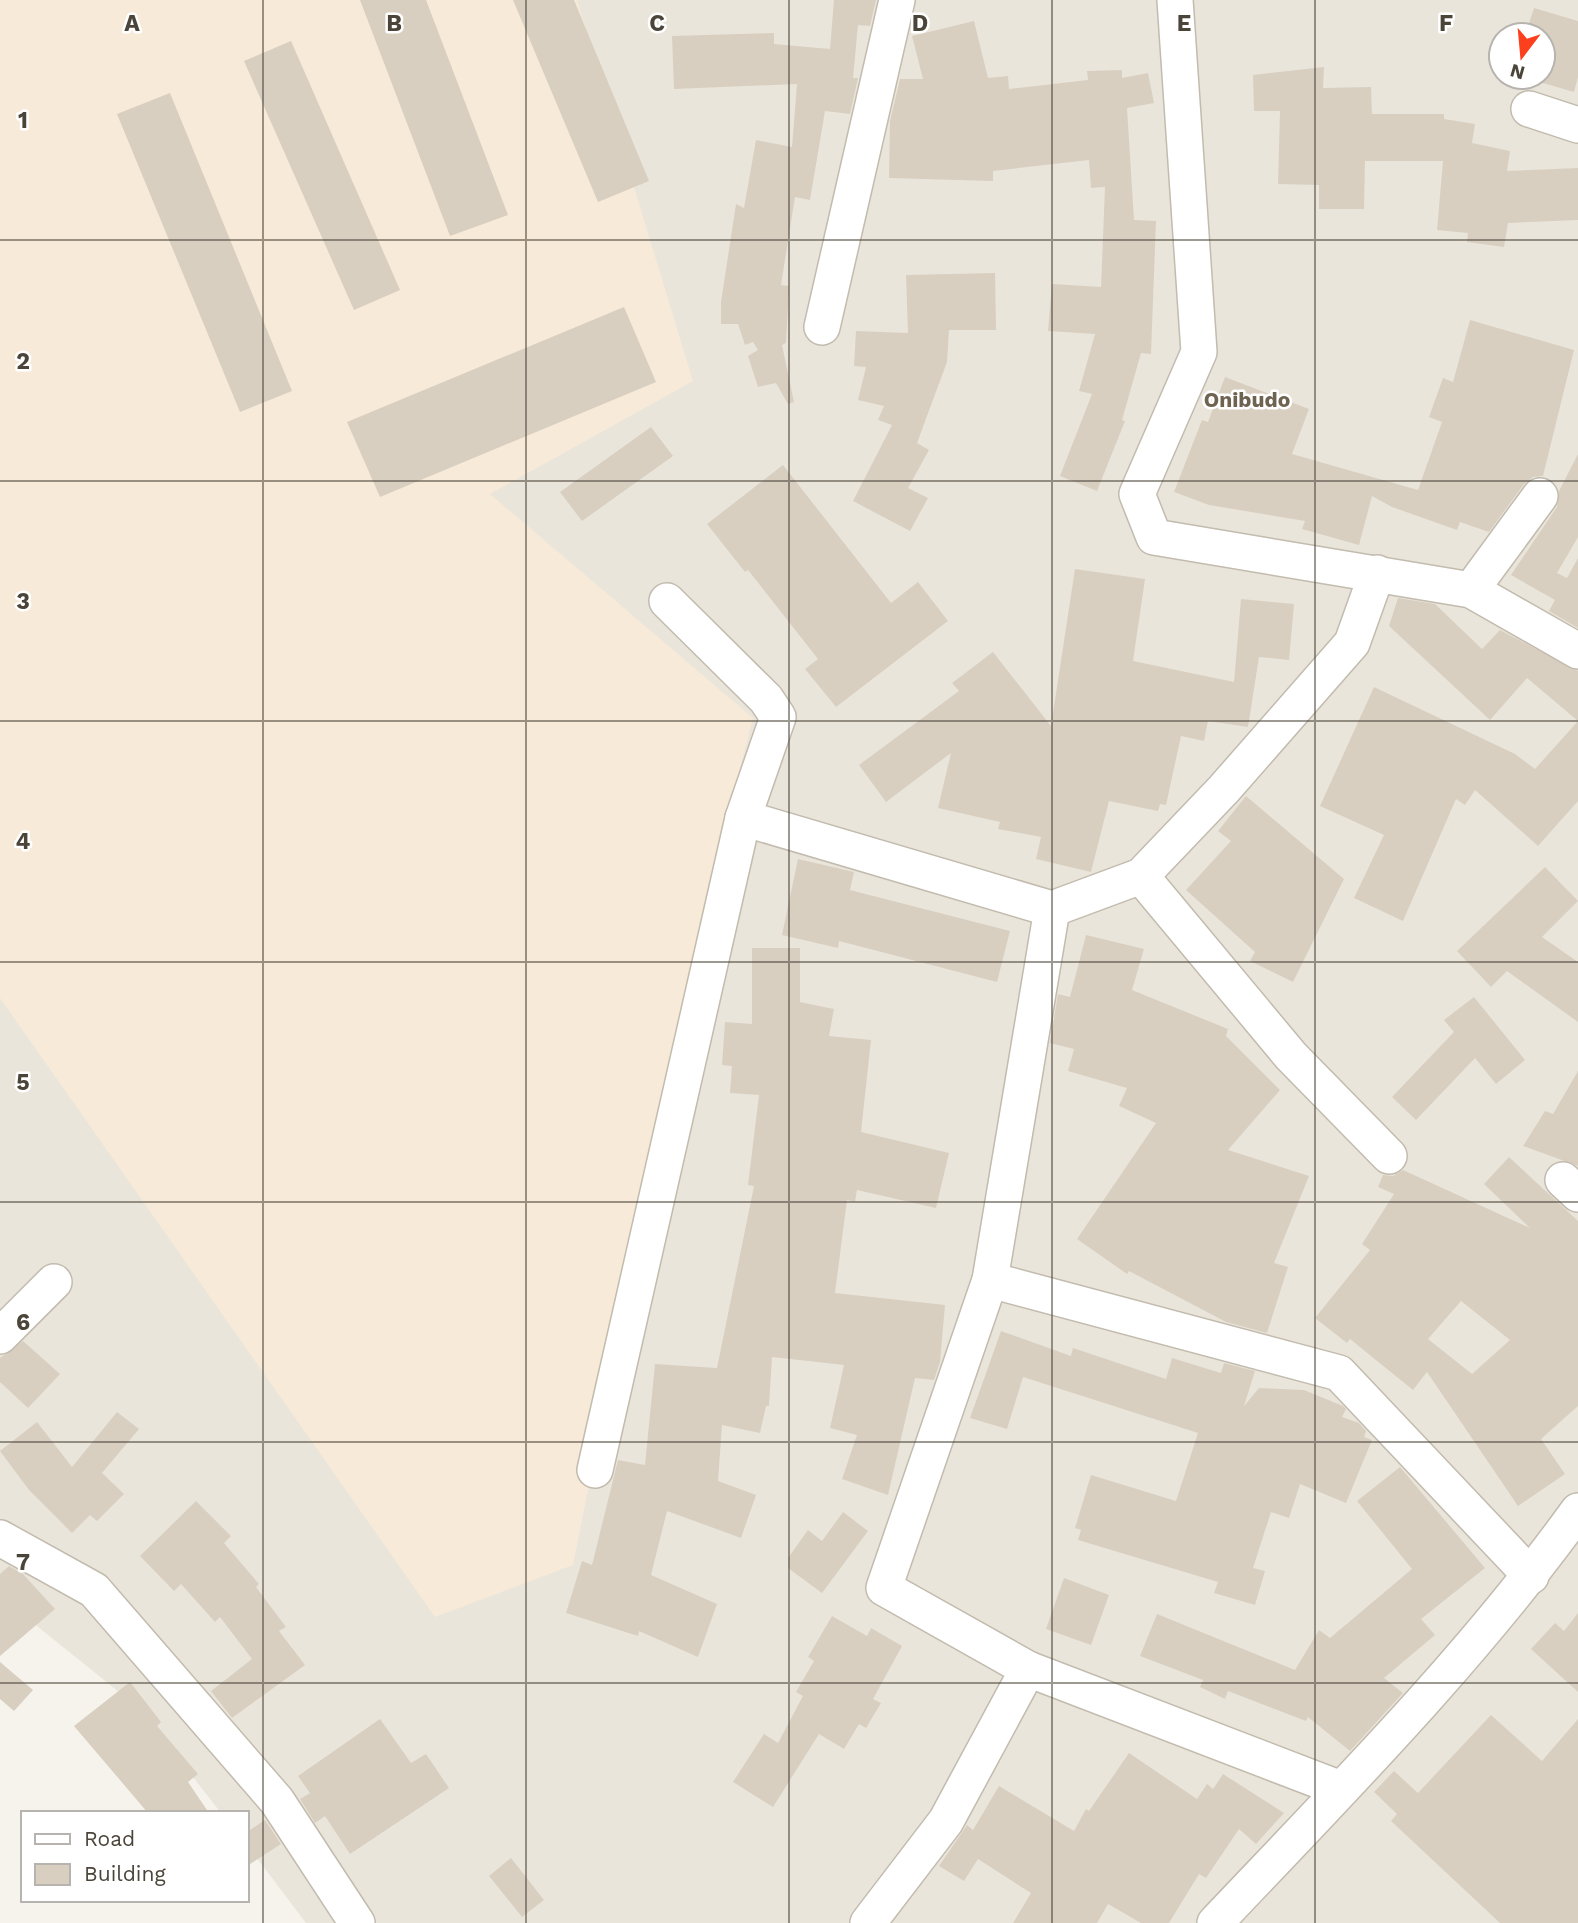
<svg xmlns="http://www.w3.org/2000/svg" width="1578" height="1923" viewBox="0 0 1578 1923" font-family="'Work Sans',sans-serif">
<rect width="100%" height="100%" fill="#f6f3ec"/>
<path fill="#eae5da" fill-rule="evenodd" d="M 0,0 L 1578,0 L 1578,1923 L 306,1923 L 247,1845 L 247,1813 L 221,1813 L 140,1709 L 27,1618 L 0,1614 ZM 1501,35 L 1543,35 L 1543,77 L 1501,77 Z"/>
<path fill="#f7ead8" d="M 0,0 L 577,0 L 693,381 L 490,494 L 753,718 L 708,894 L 573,1565 L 435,1617 L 0,998 Z"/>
<g fill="#d8cfc1" fill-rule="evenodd">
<path d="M 360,0 L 426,0 L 508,215 L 450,236 Z"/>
<path d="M 513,0 L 574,0 L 649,181 L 598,202 Z"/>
<path d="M 834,0 L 876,0 L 870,26 L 858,25 L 853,78 L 858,78 L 850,114 L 825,111 L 810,200 L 795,197 L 781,285 L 789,286 L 786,343 L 782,345 L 794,402 L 788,404 L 776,383 L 758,387 L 748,356 L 758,350 L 753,342 L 745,345 L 738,324 L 721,324 L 721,302 L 736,204 L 744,208 L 756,140 L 792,147 L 797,84 L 674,89 L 672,36 L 774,33 L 774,44 L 830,49 Z"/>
<path d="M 1534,8 L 1578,21 L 1578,77 L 1574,92 L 1522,77 L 1543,77 L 1543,35 L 1525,35 Z"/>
<path d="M 974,21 L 988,78 L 1008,76 L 1009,89 L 1088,80 L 1087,71 L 1122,70 L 1122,78 L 1148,73 L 1154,103 L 1127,108 L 1134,220 L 1156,221 L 1151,354 L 1141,353 L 1122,420 L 1125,421 L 1097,491 L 1060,476 L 1092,394 L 1079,391 L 1095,334 L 1048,331 L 1052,284 L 1101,287 L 1105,187 L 1091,188 L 1089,160 L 993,171 L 993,181 L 889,178 L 890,121 L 900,79 L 923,79 L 912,36 Z"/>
<path d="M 291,41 L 400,290 L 354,310 L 244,61 Z"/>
<path d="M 1324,67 L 1323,88 L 1371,87 L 1372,114 L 1444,114 L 1444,119 L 1475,124 L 1472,143 L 1510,151 L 1507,171 L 1578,168 L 1578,220 L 1508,223 L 1504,247 L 1467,242 L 1468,233 L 1437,230 L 1443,161 L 1365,161 L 1364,209 L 1319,209 L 1319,185 L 1278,184 L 1280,111 L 1254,111 L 1253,75 Z"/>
<path d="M 170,93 L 292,391 L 240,412 L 117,114 Z"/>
<path d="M 995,273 L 996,330 L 949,330 L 947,362 L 917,443 L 929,450 L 908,488 L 928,498 L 910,531 L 853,501 L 892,425 L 878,420 L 884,406 L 858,400 L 866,367 L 854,366 L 856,331 L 908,333 L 906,275 Z"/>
<path d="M 624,307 L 656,382 L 380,497 L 347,422 Z"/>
<path d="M 1470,320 L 1574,350 L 1543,476 L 1533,477 L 1524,484 L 1489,532 L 1460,522 L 1457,530 L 1392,507 L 1372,496 L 1359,545 L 1302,529 L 1305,521 L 1209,505 L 1174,492 L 1202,420 L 1208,422 L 1225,377 L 1309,409 L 1292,454 L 1418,490 L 1442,422 L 1429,417 L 1443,378 L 1453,382 Z"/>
<path d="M 651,427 L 673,456 L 582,521 L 560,492 Z"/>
<path d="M 1578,454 L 1578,537 L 1557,573 L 1567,578 L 1578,558 L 1578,628 L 1549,611 L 1555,600 L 1511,575 L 1557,507 L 1559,491 Z"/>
<path d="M 783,465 L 891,603 L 918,582 L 948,621 L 836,707 L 805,669 L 818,659 L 748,570 L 745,572 L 707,524 Z"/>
<path d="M 1075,569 L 1145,579 L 1133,661 L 1234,682 L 1241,599 L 1294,604 L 1289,660 L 1259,657 L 1248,727 L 1208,721 L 1204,741 L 1181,736 L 1166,805 L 1160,804 L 1158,811 L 1109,801 L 1091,872 L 1036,859 L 1041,837 L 998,829 L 1000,822 L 938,808 L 951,753 L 886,802 L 859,765 L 959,691 L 952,683 L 993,652 L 1051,726 Z"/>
<path d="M 1398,598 L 1435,604 L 1482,649 L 1500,630 L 1578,671 L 1578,721 L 1527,678 L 1490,720 L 1389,626 Z"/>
<path d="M 1374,687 L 1515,754 L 1535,769 L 1578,721 L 1578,801 L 1538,846 L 1475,790 L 1465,805 L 1456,799 L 1403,921 L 1354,898 L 1384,835 L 1320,806 Z"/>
<path d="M 1246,796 L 1344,879 L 1293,982 L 1250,961 L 1255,952 L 1186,890 L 1231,841 L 1218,831 Z"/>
<path d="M 798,859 L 854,872 L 850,890 L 1010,931 L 997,982 L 839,941 L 838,948 L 782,935 Z"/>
<path d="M 1545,867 L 1578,901 L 1542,937 L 1578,962 L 1578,1022 L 1507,971 L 1491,987 L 1457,951 Z"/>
<path d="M 1086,935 L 1144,949 L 1132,990 L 1228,1029 L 1226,1036 L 1280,1090 L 1228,1150 L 1309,1176 L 1274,1263 L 1288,1267 L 1267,1333 L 1226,1322 L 1129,1271 L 1127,1274 L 1077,1239 L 1156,1123 L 1119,1106 L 1127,1088 L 1068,1071 L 1074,1049 L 1050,1043 L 1058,994 L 1070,997 Z"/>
<path d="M 752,948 L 800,948 L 800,1002 L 834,1009 L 829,1036 L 871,1040 L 861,1132 L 949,1153 L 936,1208 L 857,1190 L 855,1202 L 847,1200 L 835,1293 L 945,1305 L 940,1362 L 934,1380 L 915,1378 L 888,1495 L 842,1479 L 857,1435 L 830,1428 L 844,1365 L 772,1357 L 769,1406 L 766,1406 L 760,1433 L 722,1425 L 718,1481 L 756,1495 L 741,1538 L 667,1511 L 651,1575 L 717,1604 L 698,1657 L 639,1631 L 638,1636 L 566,1613 L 582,1561 L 592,1565 L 618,1460 L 645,1465 L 655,1364 L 717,1368 L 754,1186 L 748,1185 L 759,1095 L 730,1093 L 732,1066 L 722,1065 L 725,1022 L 752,1024 Z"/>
<path d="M 1474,997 L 1525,1060 L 1496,1084 L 1475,1058 L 1416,1120 L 1392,1097 L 1454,1032 L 1444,1020 Z"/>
<path d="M 1578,1071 L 1578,1166 L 1523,1146 L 1545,1111 L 1553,1114 Z"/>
<path d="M 1509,1157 L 1578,1221 L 1578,1406 L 1541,1439 L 1565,1474 L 1518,1506 L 1427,1372 L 1413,1390 L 1350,1339 L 1347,1343 L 1315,1318 L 1370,1250 L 1362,1244 L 1394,1194 L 1378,1187 L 1383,1175 L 1393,1176 L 1403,1170 L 1530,1228 L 1484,1184 ZM 1461,1301 L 1510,1340 L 1472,1374 L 1428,1339 Z"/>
<path d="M 1001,1331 L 1071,1356 L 1073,1348 L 1166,1379 L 1172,1358 L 1221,1373 L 1224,1363 L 1255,1371 L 1244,1406 L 1259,1388 L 1304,1390 L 1343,1406 L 1346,1409 L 1342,1417 L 1359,1423 L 1366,1431 L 1364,1437 L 1372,1440 L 1346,1503 L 1300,1484 L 1289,1518 L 1271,1512 L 1253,1568 L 1265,1571 L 1255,1605 L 1214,1593 L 1218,1582 L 1078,1540 L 1081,1530 L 1075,1528 L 1091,1475 L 1176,1501 L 1198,1433 L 1023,1377 L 1007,1429 L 970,1418 Z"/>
<path d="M 23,1341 L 60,1374 L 28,1408 L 0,1382 L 0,1358 Z"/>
<path d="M 117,1412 L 139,1429 L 102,1473 L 124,1494 L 97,1521 L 90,1515 L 72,1533 L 29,1490 L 0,1451 L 37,1422 L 72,1467 Z"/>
<path d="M 1400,1467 L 1485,1568 L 1421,1619 L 1435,1635 L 1384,1678 L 1403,1693 L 1350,1751 L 1308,1717 L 1306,1721 L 1228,1691 L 1225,1699 L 1200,1687 L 1203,1680 L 1140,1656 L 1157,1614 L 1295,1670 L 1319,1630 L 1330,1638 L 1412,1569 L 1357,1501 Z"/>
<path d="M 196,1501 L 231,1536 L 224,1543 L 259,1584 L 256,1587 L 286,1627 L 279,1631 L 305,1665 L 232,1718 L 211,1691 L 252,1659 L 220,1617 L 215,1622 L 181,1584 L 174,1591 L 140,1556 Z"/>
<path d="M 843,1512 L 868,1531 L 822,1593 L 788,1568 L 788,1558 L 808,1530 L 822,1541 Z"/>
<path d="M 9,1566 L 23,1574 L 55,1609 L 0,1656 L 0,1574 Z"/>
<path d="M 1064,1578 L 1109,1595 L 1091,1645 L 1046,1629 Z"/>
<path d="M 1578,1613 L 1578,1692 L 1531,1649 L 1555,1623 L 1564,1631 Z"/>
<path d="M 832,1616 L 867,1636 L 871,1628 L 902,1646 L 873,1699 L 881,1703 L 866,1728 L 859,1724 L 844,1749 L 819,1734 L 773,1807 L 733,1782 L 764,1734 L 778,1743 L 803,1696 L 796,1692 L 814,1661 L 808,1657 Z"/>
<path d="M 0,1662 L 33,1690 L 14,1711 L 0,1699 Z"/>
<path d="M 130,1682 L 161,1722 L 157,1726 L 198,1774 L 188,1782 L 209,1813 L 148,1813 L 74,1726 Z"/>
<path d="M 1491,1715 L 1542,1761 L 1578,1719 L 1578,1923 L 1500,1923 L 1391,1821 L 1397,1814 L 1374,1792 L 1394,1771 L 1418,1793 Z"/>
<path d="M 380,1719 L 411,1763 L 426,1754 L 449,1788 L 350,1854 L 325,1816 L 315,1823 L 300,1799 L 310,1793 L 298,1776 Z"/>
<path d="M 1129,1753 L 1197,1799 L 1207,1784 L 1213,1789 L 1223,1774 L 1284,1813 L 1256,1844 L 1239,1829 L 1206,1878 L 1199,1874 L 1169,1923 L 1141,1923 L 1108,1904 L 1097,1923 L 1013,1923 L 1031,1893 L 978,1859 L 964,1881 L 939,1866 L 967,1825 L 973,1830 L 999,1786 L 1074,1831 L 1086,1809 L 1089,1811 Z"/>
<path d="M 265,1820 L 281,1844 L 247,1866 L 247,1832 Z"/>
<path d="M 511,1858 L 544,1900 L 522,1917 L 489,1876 Z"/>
</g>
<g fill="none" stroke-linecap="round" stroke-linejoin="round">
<defs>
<g id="minor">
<path d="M 1175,0 L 1199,352 L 1137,494 L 1154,537 L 1471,590 L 1578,651"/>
<path d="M 1529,109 L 1578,125"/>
<path d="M 822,327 L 897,0"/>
<path d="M 1471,590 L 1540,496"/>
<path d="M 743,818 L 1052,909 L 1141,876 L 1224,789 L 1352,643 L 1377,573"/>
<path d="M 1141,876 L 1291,1056 L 1389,1156"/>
<path d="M 1052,909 L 990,1280 L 884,1588 L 1028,1669 L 1341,1789"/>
<path d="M 1563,1180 L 1578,1194"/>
<path d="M 990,1280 L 1339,1373 L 1531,1576"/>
<path d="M 0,1336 L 54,1282"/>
<path d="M 595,1470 L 743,818 L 778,717 L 766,699 L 667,601"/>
<path d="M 0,1538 L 94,1590 L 277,1801 L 357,1923"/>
<path d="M 868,1923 L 946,1821 L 1028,1669"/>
<path d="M 1215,1923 C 1340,1791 1471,1659 1578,1511"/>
</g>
</defs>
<use href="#minor" stroke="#c2bbae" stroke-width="38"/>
<use href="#minor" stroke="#fff" stroke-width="35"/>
</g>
<path fill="none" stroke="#4b4439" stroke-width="2" stroke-opacity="0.55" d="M 263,0 L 263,1923M 526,0 L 526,1923M 789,0 L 789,1923M 1052,0 L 1052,1923M 1315,0 L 1315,1923M 0,240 L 1578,240M 0,481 L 1578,481M 0,721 L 1578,721M 0,962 L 1578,962M 0,1202 L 1578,1202M 0,1442 L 1578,1442M 0,1683 L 1578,1683"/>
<g text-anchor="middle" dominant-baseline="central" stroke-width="5" stroke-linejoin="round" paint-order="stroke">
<g font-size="21" font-weight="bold" fill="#6e6250" stroke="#fff">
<text x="1247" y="399">Onibudo</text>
</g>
</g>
<g font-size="23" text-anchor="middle" font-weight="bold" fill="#4b4439" stroke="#fff" stroke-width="5" stroke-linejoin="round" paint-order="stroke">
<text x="132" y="31">A</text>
<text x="394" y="31">B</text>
<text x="657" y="31">C</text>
<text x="920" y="31">D</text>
<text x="1184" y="31">E</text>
<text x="1446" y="31">F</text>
<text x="23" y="128">1</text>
<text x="23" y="369">2</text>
<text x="23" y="609">3</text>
<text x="23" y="849">4</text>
<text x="23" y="1090">5</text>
<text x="23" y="1330">6</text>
<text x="23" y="1570">7</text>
</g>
<rect x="21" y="1811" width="228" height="91" fill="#ffffff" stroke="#b7b4b0" stroke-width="2"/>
<rect x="35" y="1834" width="35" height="10" fill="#ffffff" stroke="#b7b4b0" stroke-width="2"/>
<text x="84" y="1846" font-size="21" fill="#4b4439">Road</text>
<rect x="35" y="1864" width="35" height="21" fill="#d8cfc1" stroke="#b7b4b0" stroke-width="2"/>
<text x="84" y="1881" font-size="21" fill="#4b4439">Building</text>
<g transform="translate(1522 56) rotate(196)"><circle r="33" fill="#ffffff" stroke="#b7b4b0" stroke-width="2"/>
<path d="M0-5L12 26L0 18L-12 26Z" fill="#fc3f1d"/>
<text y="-10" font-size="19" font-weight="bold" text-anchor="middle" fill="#4b4439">N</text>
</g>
</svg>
